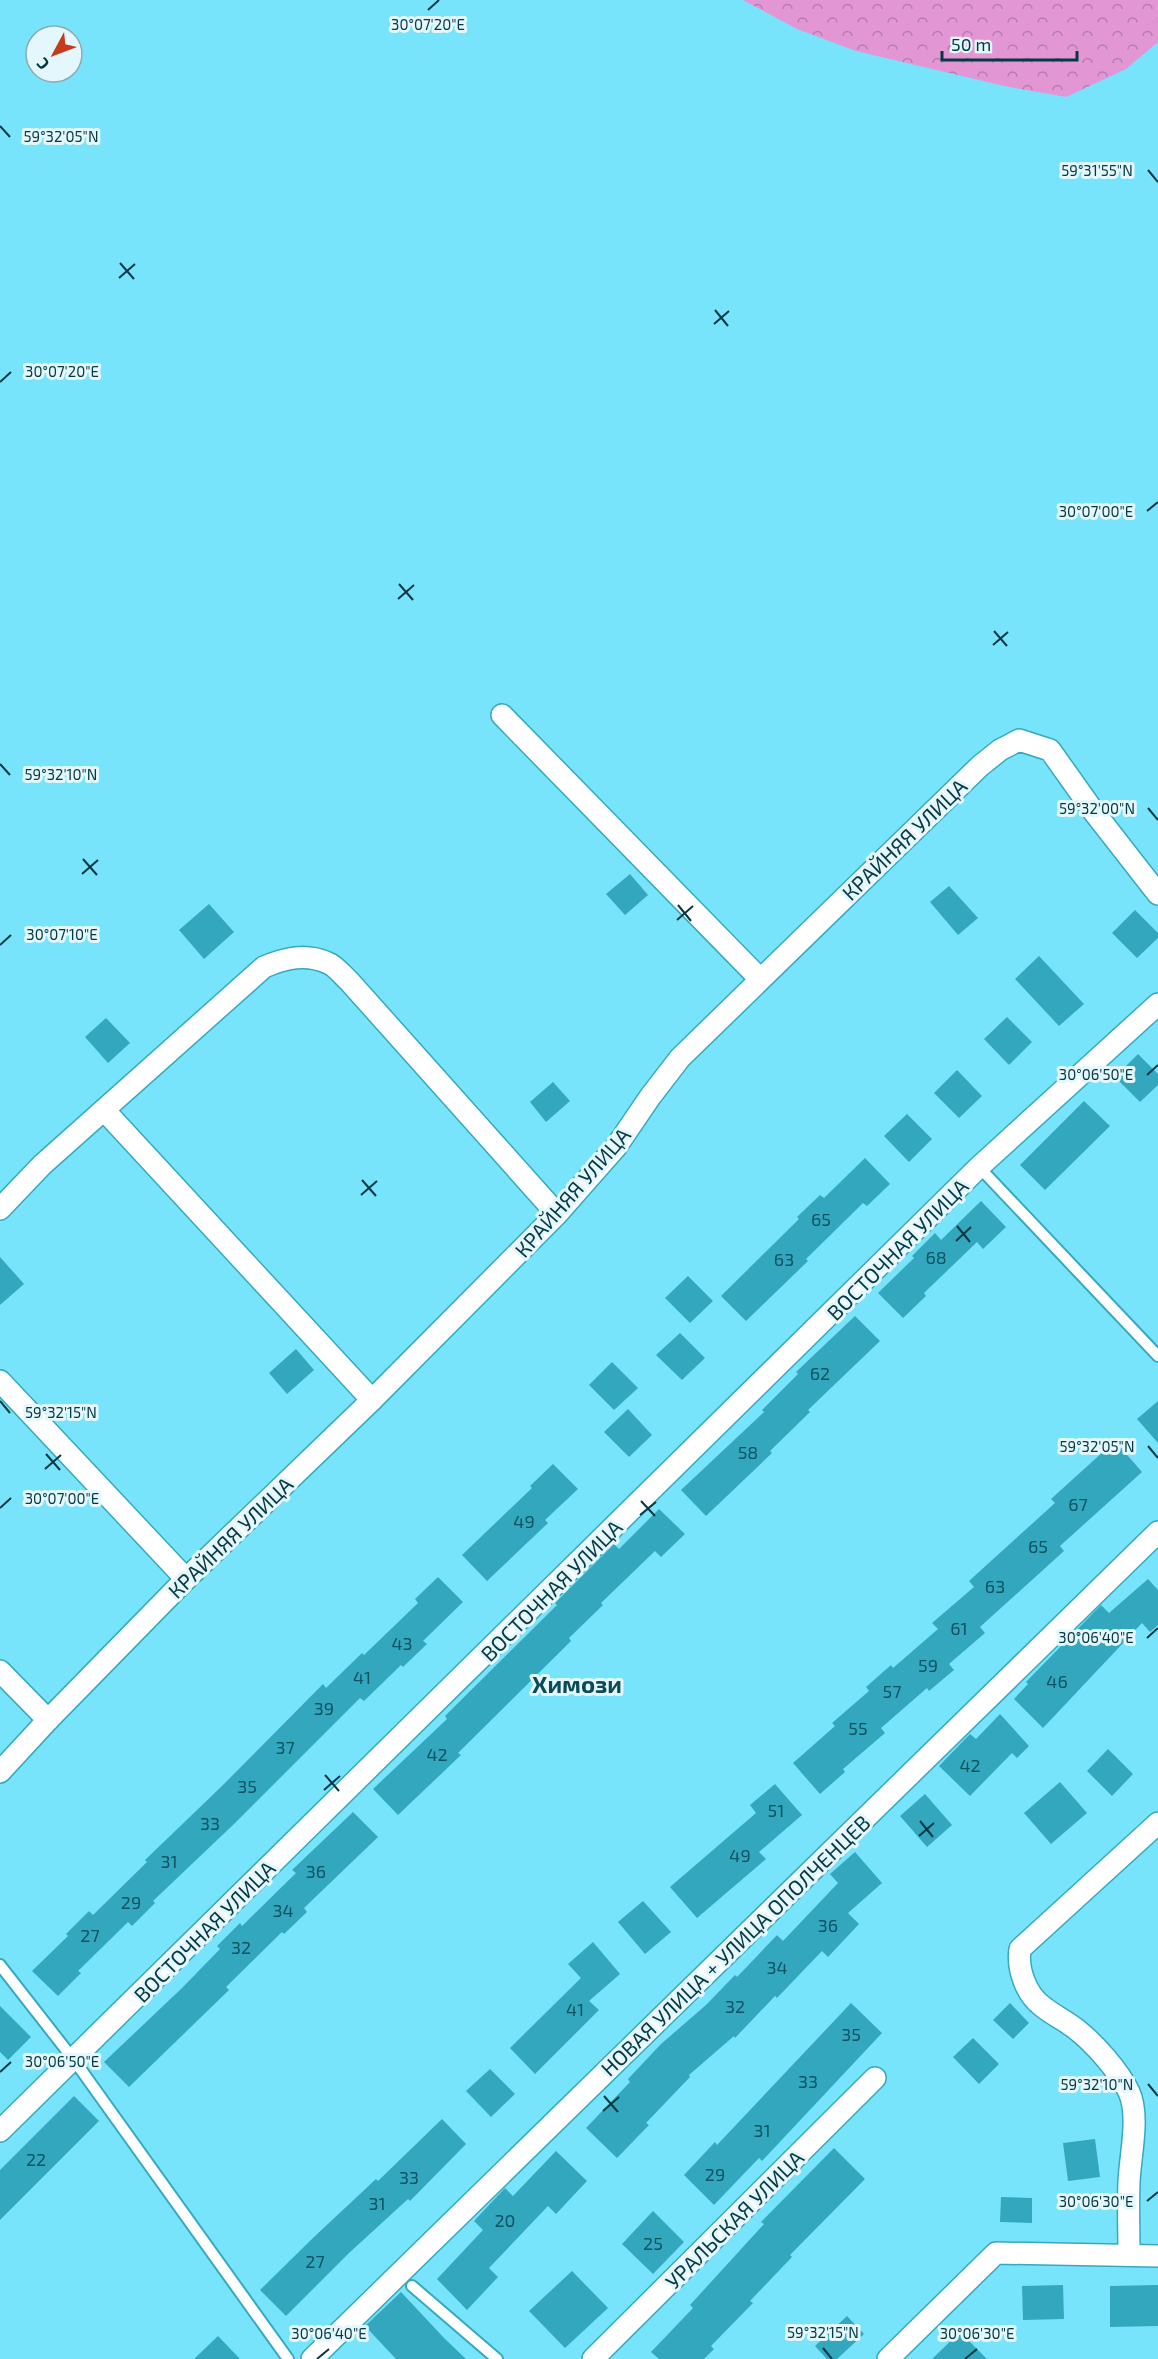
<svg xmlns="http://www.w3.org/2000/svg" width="1158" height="2359" viewBox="0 0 1158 2359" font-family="'Exo 2',sans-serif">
<defs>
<pattern id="forest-crowns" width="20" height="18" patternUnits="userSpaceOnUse" patternTransform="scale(1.5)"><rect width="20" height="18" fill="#e297d4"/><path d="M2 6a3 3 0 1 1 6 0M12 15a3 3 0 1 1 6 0" fill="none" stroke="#b57cae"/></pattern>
</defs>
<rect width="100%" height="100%" fill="#78e4fc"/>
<path fill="url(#forest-crowns)" d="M 743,0 L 1158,0 L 1158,42 L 1126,69 L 1066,97 L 1004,86 L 856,51 L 797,29 Z"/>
<g fill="#32a7be">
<path d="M 630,874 L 648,895 L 625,915 L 606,894 Z"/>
<path d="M 949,886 L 978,918 L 958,935 L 930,902 Z"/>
<path d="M 209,904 L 234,932 L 204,959 L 179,930 Z"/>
<path d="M 1135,910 L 1158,933 L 1158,938 L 1137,958 L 1112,933 Z"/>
<path d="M 1039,956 L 1084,1004 L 1059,1026 L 1015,979 Z"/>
<path d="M 1007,1017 L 1032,1042 L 1009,1065 L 984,1039 Z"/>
<path d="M 106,1018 L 130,1043 L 108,1063 L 85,1037 Z"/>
<path d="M 1138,1054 L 1158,1074 L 1158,1085 L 1140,1102 L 1115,1077 Z"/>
<path d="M 957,1070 L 982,1096 L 959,1118 L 934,1093 Z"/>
<path d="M 553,1082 L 570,1101 L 546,1122 L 530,1102 Z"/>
<path d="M 1084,1101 L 1110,1126 L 1045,1190 L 1020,1165 Z"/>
<path d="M 907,1114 L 932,1139 L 909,1162 L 884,1136 Z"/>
<path d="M 865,1158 L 890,1184 L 867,1206 L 863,1203 L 806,1259 L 808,1261 L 746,1321 L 721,1296 L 799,1219 L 797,1217 L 820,1195 L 824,1198 Z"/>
<path d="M 981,1201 L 1006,1227 L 983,1249 L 977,1242 L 924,1293 L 926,1296 L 903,1318 L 878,1293 L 914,1258 L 912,1256 L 935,1233 L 941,1240 Z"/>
<path d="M 0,1257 L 24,1284 L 0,1305 Z"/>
<path d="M 688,1276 L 713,1301 L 690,1323 L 665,1298 Z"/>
<path d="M 855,1316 L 880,1341 L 808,1410 L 810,1412 L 770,1451 L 772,1453 L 706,1516 L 681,1490 L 764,1412 L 762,1410 L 798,1374 L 796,1372 Z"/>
<path d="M 680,1333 L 705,1358 L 682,1380 L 656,1355 Z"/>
<path d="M 296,1349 L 314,1370 L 287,1394 L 269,1373 Z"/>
<path d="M 612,1362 L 638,1388 L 614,1410 L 589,1385 Z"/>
<path d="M 1158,1401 L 1158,1443 L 1137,1419 Z"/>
<path d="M 628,1409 L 652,1435 L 629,1457 L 604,1432 Z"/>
<path d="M 1115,1441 L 1142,1472 L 1060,1546 L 1064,1551 L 980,1627 L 985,1633 L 949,1664 L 954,1670 L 929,1691 L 927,1688 L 881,1728 L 885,1733 L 843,1769 L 845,1772 L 820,1794 L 793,1763 L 835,1726 L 832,1723 L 869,1691 L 866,1687 L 891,1665 L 893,1668 L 938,1629 L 932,1623 L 974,1587 L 969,1581 L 1055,1503 L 1051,1499 Z"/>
<path d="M 553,1464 L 578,1489 L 545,1520 L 548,1523 L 487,1581 L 462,1555 L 532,1488 L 530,1486 Z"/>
<path d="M 659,1509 L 685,1534 L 661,1557 L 655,1551 L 601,1603 L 603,1605 L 569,1638 L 571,1641 L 458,1753 L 461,1755 L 398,1815 L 373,1789 L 447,1719 L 445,1716 L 557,1605 L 555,1603 L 614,1544 L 619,1549 Z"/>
<path d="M 438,1577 L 463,1602 L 423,1641 L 427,1644 L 403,1667 L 401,1665 L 364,1701 L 360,1698 L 234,1824 L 153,1901 L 155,1903 L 132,1926 L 128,1922 L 78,1971 L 81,1973 L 58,1996 L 32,1971 L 68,1936 L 66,1934 L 89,1911 L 93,1915 L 147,1862 L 145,1860 L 223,1785 L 323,1684 L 326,1688 L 362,1653 L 364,1655 L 418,1603 L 415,1599 Z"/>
<path d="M 1148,1579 L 1158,1590 L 1158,1625 L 1150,1632 L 1142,1623 L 1043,1728 L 1014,1699 L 1028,1684 L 1026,1682 L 1101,1605 L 1109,1613 Z"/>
<path d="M 1000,1714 L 1029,1746 L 1017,1758 L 1012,1753 L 970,1796 L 939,1766 L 970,1734 L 976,1739 Z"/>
<path d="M 1108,1749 L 1133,1774 L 1112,1796 L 1087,1771 Z"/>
<path d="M 1060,1782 L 1087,1813 L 1051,1844 L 1024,1813 Z"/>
<path d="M 775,1784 L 802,1815 L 759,1852 L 766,1859 L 697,1918 L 670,1887 L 756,1813 L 750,1805 Z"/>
<path d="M 925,1794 L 952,1825 L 927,1847 L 900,1816 Z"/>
<path d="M 353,1812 L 378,1837 L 304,1908 L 307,1912 L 284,1934 L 282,1932 L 226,1987 L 229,1990 L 129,2087 L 104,2062 L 182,1988 L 220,1949 L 217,1946 L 240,1923 L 242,1926 L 296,1873 L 292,1870 Z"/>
<path d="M 855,1852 L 882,1883 L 848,1913 L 859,1924 L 828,1957 L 822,1951 L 777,1998 L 775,1996 L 735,2038 L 734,2036 L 689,2075 L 690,2077 L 646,2123 L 649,2125 L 617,2158 L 586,2128 L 630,2082 L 628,2079 L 661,2044 L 706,2005 L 735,1975 L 737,1977 L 777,1935 L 783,1941 L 838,1883 L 830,1874 Z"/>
<path d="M 643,1901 L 671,1932 L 645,1954 L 618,1922 Z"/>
<path d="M 593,1942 L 620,1974 L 589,2001 L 599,2010 L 535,2074 L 510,2048 L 581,1978 L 568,1964 Z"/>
<path d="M 851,2003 L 882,2033 L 762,2161 L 759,2158 L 714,2205 L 684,2175 L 715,2142 L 717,2145 Z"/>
<path d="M 1010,2003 L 1029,2023 L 1013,2039 L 993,2020 Z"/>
<path d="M 0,2006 L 31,2037 L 8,2060 L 0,2052 Z"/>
<path d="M 973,2038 L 999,2064 L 979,2084 L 953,2057 Z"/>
<path d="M 490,2069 L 515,2094 L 491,2117 L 466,2091 Z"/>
<path d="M 74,2096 L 99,2121 L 0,2220 L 0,2170 Z"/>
<path d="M 442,2119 L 466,2144 L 410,2201 L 408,2199 L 349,2253 L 286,2316 L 260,2290 L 314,2237 L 376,2179 L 378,2181 Z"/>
<path d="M 1095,2139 L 1100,2177 L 1068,2181 L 1063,2143 Z"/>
<path d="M 834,2148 L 865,2179 L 790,2255 L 792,2257 L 750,2301 L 753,2303 L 711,2346 L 714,2349 L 704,2359 L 659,2359 L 651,2352 L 693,2308 L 690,2305 L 764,2224 L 761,2222 Z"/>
<path d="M 556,2151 L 587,2181 L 556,2214 L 548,2206 L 489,2268 L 498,2277 L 467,2310 L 437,2279 L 483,2230 L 474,2221 L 505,2188 L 513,2196 Z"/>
<path d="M 1001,2197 L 1032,2198 L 1032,2223 L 1000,2222 Z"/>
<path d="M 653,2211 L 684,2242 L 653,2274 L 622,2244 Z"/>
<path d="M 572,2271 L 608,2308 L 565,2348 L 529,2311 Z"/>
<path d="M 1063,2285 L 1064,2319 L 1023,2320 L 1022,2286 Z"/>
<path d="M 1158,2285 L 1158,2326 L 1110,2327 L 1110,2286 Z"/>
<path d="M 401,2292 L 444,2338 L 466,2359 L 396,2359 L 365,2326 Z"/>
<path d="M 847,2316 L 864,2334 L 837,2359 L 827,2359 L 815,2346 Z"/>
<path d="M 960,2332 L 987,2359 L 932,2359 Z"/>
<path d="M 218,2336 L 240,2359 L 194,2359 Z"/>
</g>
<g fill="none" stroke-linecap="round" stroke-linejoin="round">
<defs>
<g id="service">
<path d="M 979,1167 L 1158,1356"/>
<path d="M 0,1965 L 74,2060 L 288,2359"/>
<path d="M 412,2286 L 497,2359"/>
</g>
<g id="minor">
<path d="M 502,715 L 760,979"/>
<path d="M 104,1110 L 372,1400"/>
<path d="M 0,1209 L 42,1165 L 264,967 C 285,958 306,953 328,963 C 336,966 343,976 349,981 L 557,1214"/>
<path d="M 0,1381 L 186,1579"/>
<path d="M 0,1671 L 48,1720"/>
<path d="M 0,1772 L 48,1720 L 186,1579 L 372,1400 L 557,1214 L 616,1147 L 650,1097 L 680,1058 L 980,766 L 1000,750 L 1019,740 L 1050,750 L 1094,812 L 1158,894"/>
<path d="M 0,2131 L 979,1167 L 1158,1004"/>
<path d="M 1129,2255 C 1129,2231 1128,2207 1129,2182 C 1130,2156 1140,2116 1129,2092 C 1119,2071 1094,2043 1076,2029 C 1066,2021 1053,2015 1042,2006 C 1026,1994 1017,1969 1020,1949 L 1158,1823"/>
<path d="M 312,2359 L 1158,1532"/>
<path d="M 593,2359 L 875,2078"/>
<path d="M 888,2359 L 996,2253 L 1158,2256"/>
</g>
</defs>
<use href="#service" stroke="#35a9c0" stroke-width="14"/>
<use href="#minor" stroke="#35a9c0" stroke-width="24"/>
<use href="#service" stroke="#fff" stroke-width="10"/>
<use href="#minor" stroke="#fff" stroke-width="21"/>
</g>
<path fill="none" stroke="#053842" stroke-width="2" d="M 428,10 L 439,0M 0,126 L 10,137M 1148,170 L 1158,182M 120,263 L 134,279M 119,278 L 135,264M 715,310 L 728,326M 714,324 L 729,311M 0,382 L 11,372M 1147,511 L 1158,502M 399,584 L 413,600M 398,599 L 414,585M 994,631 L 1007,646M 993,645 L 1008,632M 0,764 L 10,775M 1148,808 L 1158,820M 83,859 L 97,875M 82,874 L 98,860M 678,905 L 691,921M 677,920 L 693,906M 0,945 L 11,935M 1147,1075 L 1158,1065M 362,1180 L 376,1196M 361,1195 L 377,1181M 957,1226 L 970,1242M 956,1241 L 971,1227M 0,1401 L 10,1413M 1148,1446 L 1158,1458M 46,1454 L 60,1470M 45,1469 L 61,1455M 641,1501 L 655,1516M 0,1508 L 11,1498M 640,1515 L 656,1502M 1147,1638 L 1158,1628M 325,1775 L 339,1791M 324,1790 L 340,1776M 920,1821 L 933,1837M 919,1836 L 934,1823M 0,2072 L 11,2062M 1148,2084 L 1158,2096M 604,2096 L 618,2112M 603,2111 L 619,2097M 1147,2201 L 1158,2192M 823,2348 L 832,2359M 317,2359 L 329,2349M 965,2359 L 977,2349"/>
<g text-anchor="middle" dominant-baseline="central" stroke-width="6" stroke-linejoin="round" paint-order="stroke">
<g font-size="18" fill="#105461">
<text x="821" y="1219">65</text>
<text x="936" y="1257">68</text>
<text x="784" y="1259">63</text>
<text x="820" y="1373">62</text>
<text x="748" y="1452">58</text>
<text x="1078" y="1504">67</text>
<text x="524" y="1521">49</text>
<text x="1038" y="1546">65</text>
<text x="995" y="1586">63</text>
<text x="959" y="1628">61</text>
<text x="402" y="1643">43</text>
<text x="928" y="1665">59</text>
<text x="362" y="1677">41</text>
<text x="1057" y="1681">46</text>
<text x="892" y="1691">57</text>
<text x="324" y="1708">39</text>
<text x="858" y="1728">55</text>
<text x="285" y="1747">37</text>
<text x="437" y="1754">42</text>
<text x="970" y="1765">42</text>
<text x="247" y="1786">35</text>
<text x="776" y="1810">51</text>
<text x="210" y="1823">33</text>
<text x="740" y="1855">49</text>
<text x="169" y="1861">31</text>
<text x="316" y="1871">36</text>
<text x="131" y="1902">29</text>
<text x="283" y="1910">34</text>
<text x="828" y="1925">36</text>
<text x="90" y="1935">27</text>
<text x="241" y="1947">32</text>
<text x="777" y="1967">34</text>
<text x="735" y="2006">32</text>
<text x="575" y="2009">41</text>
<text x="851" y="2034">35</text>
<text x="808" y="2081">33</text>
<text x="762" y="2130">31</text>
<text x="36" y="2159">22</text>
<text x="715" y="2174">29</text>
<text x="409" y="2177">33</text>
<text x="377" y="2203">31</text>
<text x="505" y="2220">20</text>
<text x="653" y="2243">25</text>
<text x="315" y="2261">27</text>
</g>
<g font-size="21" fill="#053842" stroke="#e4f7fc">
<text transform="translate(904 839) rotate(-44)">КРАЙНЯЯ УЛИЦА</text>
<text transform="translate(572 1192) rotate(-49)">КРАЙНЯЯ УЛИЦА</text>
<text transform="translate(897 1249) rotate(-45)">ВОСТОЧНАЯ УЛИЦА</text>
<text transform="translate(230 1537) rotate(-44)">КРАЙНЯЯ УЛИЦА</text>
<text transform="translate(551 1590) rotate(-45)">ВОСТОЧНАЯ УЛИЦА</text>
<text transform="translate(204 1931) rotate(-45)">ВОСТОЧНАЯ УЛИЦА</text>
<text transform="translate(735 1945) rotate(-44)">НОВАЯ УЛИЦА + УЛИЦА ОПОЛЧЕНЦЕВ</text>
<text transform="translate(734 2219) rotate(-45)">УРАЛЬСКАЯ УЛИЦА</text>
</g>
<g font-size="24" font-weight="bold" fill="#0b4b57" stroke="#e4f7fc">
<text x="577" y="1683">Химози</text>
</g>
</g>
<g font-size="15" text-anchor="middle" fill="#053842" stroke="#e4f7fc" stroke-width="6" stroke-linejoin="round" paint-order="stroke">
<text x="428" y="30">30°07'20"E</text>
<text x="61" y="142">59°32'05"N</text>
<text x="1097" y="176">59°31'55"N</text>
<text x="62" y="377">30°07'20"E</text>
<text x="1096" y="517">30°07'00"E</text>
<text x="61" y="780">59°32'10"N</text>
<text x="1097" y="814">59°32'00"N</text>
<text x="62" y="940">30°07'10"E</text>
<text x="1096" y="1080">30°06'50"E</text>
<text x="61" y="1418">59°32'15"N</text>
<text x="1097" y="1452">59°32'05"N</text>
<text x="62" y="1504">30°07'00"E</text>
<text x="1096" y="1643">30°06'40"E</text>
<text x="62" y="2067">30°06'50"E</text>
<text x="1097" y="2090">59°32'10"N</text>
<text x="1096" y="2207">30°06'30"E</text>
<text x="823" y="2338">59°32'15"N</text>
<text x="329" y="2339">30°06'40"E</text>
<text x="977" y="2339">30°06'30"E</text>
</g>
<g transform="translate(54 54) rotate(229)"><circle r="28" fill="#e4f7fc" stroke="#8babb2" stroke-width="1.5"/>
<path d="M0-4.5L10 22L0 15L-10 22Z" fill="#c63b1e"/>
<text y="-9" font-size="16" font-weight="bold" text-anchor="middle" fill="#053842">С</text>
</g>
<path d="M942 51v9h135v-9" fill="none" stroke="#053842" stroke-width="3"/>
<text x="951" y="51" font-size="18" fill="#053842" stroke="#e4f7fc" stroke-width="4.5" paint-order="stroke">50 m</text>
</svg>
